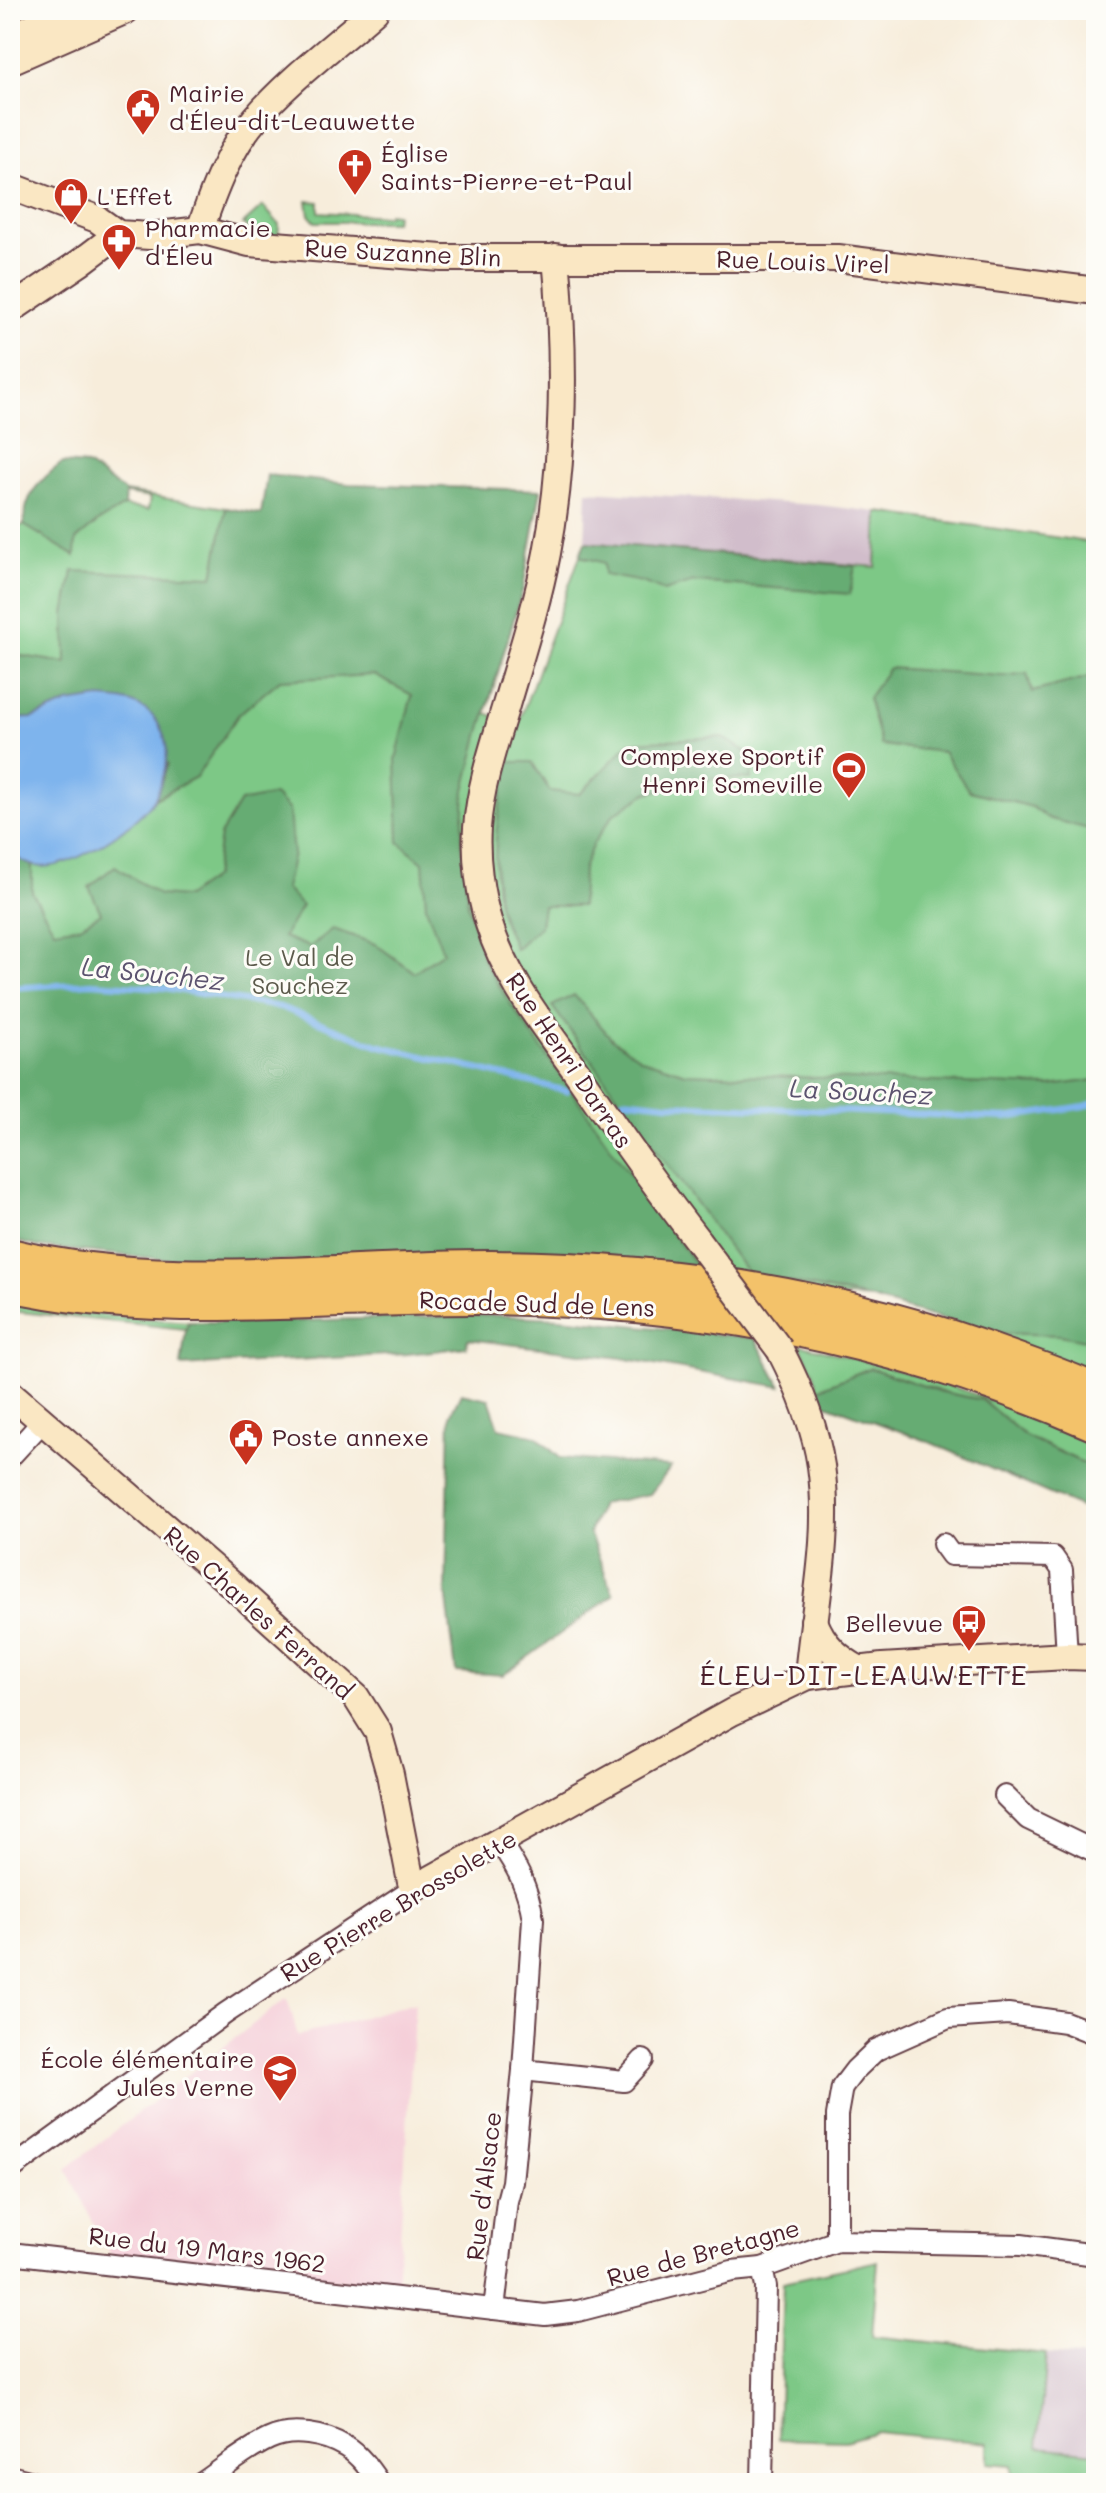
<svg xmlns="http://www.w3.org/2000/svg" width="1106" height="2493" viewBox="0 0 1106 2493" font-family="Mali,sans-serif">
<rect width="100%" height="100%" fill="#fdfcf7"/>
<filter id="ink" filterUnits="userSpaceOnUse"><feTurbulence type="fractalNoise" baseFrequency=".0125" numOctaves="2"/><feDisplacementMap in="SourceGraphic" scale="16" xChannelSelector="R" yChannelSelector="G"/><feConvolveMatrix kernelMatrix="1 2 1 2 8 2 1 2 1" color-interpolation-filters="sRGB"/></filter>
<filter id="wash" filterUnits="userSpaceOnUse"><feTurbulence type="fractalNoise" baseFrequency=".006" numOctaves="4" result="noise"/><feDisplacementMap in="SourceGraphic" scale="32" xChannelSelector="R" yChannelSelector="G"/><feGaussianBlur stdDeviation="1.8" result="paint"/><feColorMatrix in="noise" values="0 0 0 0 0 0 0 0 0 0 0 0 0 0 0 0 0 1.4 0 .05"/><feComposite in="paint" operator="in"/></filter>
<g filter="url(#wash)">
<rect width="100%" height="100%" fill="#f7eddb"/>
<path fill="#f5cfd9" d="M 287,1998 L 298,2036 L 415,2002 L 397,2286 L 110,2255 L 66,2169 Z"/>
<g fill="#d1bdcb">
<path d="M 587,491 L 818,505 L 878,512 L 876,567 L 585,542 Z"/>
<path d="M 1046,2354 L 1096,2359 L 1096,2453 L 1038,2447 Z"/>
</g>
<g fill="#7dc886" stroke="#647458" stroke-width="2">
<path d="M 307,201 L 319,202 L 319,212 L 387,216 L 388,213 L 396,214 L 395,222 L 315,222 L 309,215 Z"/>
<path d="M 263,206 L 279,224 L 278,240 L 252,232 L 243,224 Z"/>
<path d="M 125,492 L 226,508 L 214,576 L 523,588 L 486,713 L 518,725 L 585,542 L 876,567 L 878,512 L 1096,543 L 1096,1376 L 990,1333 L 872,1299 L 10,1240 L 10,529 L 24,525 L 74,555 L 76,540 L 98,522 L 124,506 L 148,510 L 150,498 L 125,494 Z"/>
<path d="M 10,1302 L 97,1314 L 189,1322 L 185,1329 L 10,1311 Z"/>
<path d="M 799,1344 C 900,1369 1001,1398 1096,1443 L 1096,1469 L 1025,1436 L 982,1400 L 942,1392 L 870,1368 L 818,1389 L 814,1374 Z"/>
<path d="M 878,2261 L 872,2336 L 1046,2354 L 1038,2447 L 1096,2453 L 1096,2483 L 1013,2483 L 1012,2465 L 988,2463 L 988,2443 L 876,2432 L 845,2441 L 778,2439 L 783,2282 Z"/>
</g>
<g fill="#66ac73" stroke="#58664f" stroke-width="2">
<path d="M 62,463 L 87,465 L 125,492 L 124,506 L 98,522 L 76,540 L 75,556 L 24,525 C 24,495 40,480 62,463 Z"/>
<path d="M 267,475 L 349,484 L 541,490 L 523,588 L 480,732 L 465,790 L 462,840 L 468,904 L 484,960 L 507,999 L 657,1213 L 699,1269 L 163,1259 L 39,1247 L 10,1240 L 10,852 L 32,866 L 32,892 L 54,930 L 80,926 L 101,913 L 89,887 L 115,866 L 159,895 L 186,897 L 214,877 L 220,835 L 240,802 L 274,795 L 289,810 L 293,854 L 285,889 L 302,906 L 283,937 L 310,947 L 333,929 L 375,944 L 414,972 L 443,952 L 426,907 L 423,862 L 399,842 L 396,759 L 412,695 L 374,675 L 280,680 L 239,714 L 196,777 L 155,799 L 168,764 L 68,703 L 33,718 L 10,719 L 10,654 L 66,663 L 65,614 L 73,571 L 213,576 L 226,508 L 261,514 Z"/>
<path d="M 585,542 L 855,566 L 850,594 L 694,582 L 664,591 L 642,582 L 604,575 L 604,563 L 580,556 Z"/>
<path d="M 889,668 L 1003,676 L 1027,673 L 1032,692 L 1096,675 L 1096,831 L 1047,818 L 1032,807 L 969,791 L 943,752 L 881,745 L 868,698 Z"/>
<path d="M 721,737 L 754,756 L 751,779 L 717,778 L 647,793 L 614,814 L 593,844 L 583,869 L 581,906 L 543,906 L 540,926 L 515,949 C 510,935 502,921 499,907 C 491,859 497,809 509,762 L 532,762 L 550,791 L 580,794 L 630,742 Z"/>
<path d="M 574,995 L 612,1039 L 642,1059 L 686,1073 L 1049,1086 L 1096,1080 L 1096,1342 L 1059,1335 L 990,1333 L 872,1299 L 748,1274 L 552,1006 Z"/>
<path d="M 486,1315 L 561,1318 L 755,1338 L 781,1387 L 621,1358 L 468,1339 L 466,1347 L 408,1354 L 181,1366 L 186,1329 L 189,1322 L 262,1322 Z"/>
<path d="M 870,1368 L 942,1392 L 982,1400 L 1025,1436 L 1096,1469 L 1096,1514 L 927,1441 L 821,1402 L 818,1389 Z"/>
<path d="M 461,1393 L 489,1399 L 499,1428 L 536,1436 L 560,1458 L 671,1467 L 650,1494 L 601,1504 L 589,1533 L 614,1595 L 503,1675 L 456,1672 L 446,1591 L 450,1415 Z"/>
</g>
<path fill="#7eb4ed" stroke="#646a8c" stroke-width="2" d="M 100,698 C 108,699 117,699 125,701 C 162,709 174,746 162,778 C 160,786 158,795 153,801 C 133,828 65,876 31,865 C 24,863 16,857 10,852 L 10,719 L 33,718 L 68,703 Z"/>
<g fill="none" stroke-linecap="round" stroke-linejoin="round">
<g stroke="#7eb4ed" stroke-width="6">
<path d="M 10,988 L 91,983 L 164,988 L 280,1007 L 377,1045 L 567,1091"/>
<path d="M 623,1099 L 667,1104 L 1006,1118 L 1085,1106 L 1096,1102"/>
</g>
</g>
</g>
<g filter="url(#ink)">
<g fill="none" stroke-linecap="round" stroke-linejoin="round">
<defs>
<g id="street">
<path d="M 10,1457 L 43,1421"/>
<path d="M 943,1544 L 951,1555 L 1053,1557 L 1062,1570 L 1067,1656"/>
<path d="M 1005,1796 L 1028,1819 L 1096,1852"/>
<path d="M 523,2070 L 624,2081 L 643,2060"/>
<path d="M 10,2170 L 226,2013 L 415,1888"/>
<path d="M 837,2241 L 837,2115 L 842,2087 L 855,2070 L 876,2050 L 948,2018 L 1008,2014 L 1065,2022 L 1096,2034"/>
<path d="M 10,2253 L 545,2315 L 578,2311 L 732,2271 L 762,2268 L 837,2241 L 1021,2245 L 1096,2255"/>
<path d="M 762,2268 L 766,2287 L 762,2483"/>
<path d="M 494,2309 L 507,2201 L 512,2182 L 523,2070 L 533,1919 C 528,1887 517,1867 499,1841"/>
<path d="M 10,2476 L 37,2483"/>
<path d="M 202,2483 C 223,2469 245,2450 269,2439 C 292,2428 325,2434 346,2447 C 360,2455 370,2470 379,2483"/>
</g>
<g id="secondary">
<path d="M 10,37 L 70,10"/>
<path d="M 10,61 L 126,10"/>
<path d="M 10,186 L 97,219 L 118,234 L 150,236 L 200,230 L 249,243 L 442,258 L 838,258 L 1096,291"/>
<path d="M 200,230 C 213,192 229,149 255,119 C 289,79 336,45 375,10"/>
<path d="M 556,257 C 565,350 565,461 547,553 C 537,605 521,654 506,705 C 494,745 480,786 477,828 C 475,859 480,895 489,924 C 506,980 545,1027 578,1074 C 617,1131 656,1187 698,1241"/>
<path d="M 10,310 L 81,262 L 118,234"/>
<path d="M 780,1350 C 798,1385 815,1426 821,1466 C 831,1536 814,1607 808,1676"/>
<path d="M 10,1393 L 231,1584 L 356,1697 L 378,1732 L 390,1774 L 411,1882 L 415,1888 L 732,1712 L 808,1676 L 882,1667 L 1067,1656 L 1096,1657"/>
<path d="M 814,1621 C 823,1645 838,1658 860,1670"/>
</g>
<g id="highway">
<path d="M 10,1256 C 168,1294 331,1268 491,1268 C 669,1269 846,1297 1012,1359 C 1040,1369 1069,1379 1096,1392"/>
<path d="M 10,1284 C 167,1319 327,1295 486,1297 C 696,1299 903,1339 1096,1424"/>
</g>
</defs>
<use href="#street" stroke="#643e45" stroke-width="24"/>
<use href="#secondary" stroke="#643e45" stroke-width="30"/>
<use href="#highway" stroke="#643e45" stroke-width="38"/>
<use href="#street" stroke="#fff" stroke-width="20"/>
<use href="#secondary" stroke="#fae7c3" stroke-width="26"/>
<use href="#highway" stroke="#f3c26a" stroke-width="34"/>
<defs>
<path id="secondary-bridge" d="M 698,1241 L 780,1350"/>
</defs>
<use href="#secondary-bridge" stroke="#643e45" stroke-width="30" stroke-linecap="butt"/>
<use href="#secondary-bridge" stroke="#fae7c3" stroke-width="26"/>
</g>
</g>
<defs>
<symbol id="civic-pin" viewBox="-11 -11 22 30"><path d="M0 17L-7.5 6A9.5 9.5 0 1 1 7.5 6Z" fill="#c8321e" stroke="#fdfcf7"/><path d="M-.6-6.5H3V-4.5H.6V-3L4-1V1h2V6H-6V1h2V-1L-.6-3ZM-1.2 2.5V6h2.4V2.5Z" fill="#fff"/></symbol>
<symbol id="church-pin" viewBox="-11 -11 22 30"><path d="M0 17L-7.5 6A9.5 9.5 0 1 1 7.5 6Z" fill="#c8321e" stroke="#fdfcf7"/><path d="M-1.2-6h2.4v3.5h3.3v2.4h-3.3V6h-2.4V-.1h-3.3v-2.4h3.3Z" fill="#fff"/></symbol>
<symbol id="shop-pin" viewBox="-11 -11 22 30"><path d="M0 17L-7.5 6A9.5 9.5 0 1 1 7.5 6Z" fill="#c8321e" stroke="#fdfcf7"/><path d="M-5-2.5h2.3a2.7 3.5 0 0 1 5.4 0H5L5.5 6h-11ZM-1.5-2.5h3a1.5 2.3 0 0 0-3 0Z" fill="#fff"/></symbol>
<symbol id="pharmacy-pin" viewBox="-11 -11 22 30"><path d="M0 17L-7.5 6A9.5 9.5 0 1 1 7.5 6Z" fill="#c8321e" stroke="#fdfcf7"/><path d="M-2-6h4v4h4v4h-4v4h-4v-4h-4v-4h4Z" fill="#fff"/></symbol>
<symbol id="stadium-pin" viewBox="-11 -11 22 30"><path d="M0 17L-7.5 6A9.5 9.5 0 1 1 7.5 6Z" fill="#c8321e" stroke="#fdfcf7"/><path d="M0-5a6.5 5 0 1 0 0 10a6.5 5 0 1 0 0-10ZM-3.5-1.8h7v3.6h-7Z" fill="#fff"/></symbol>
<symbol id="bus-pin" viewBox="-11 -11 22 30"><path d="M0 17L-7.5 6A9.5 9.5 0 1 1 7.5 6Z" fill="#c8321e" stroke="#fdfcf7"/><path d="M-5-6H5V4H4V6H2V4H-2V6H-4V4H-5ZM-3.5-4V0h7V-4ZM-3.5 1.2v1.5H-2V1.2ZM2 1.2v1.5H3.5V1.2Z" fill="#fff"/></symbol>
<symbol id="school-pin" viewBox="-11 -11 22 30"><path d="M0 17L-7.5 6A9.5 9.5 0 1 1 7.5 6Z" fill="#c8321e" stroke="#fdfcf7"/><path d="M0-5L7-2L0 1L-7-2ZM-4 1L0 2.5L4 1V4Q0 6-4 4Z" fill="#fff"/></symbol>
</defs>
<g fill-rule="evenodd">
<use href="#civic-pin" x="123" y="86" width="40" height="54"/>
<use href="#church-pin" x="335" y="146" width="40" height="54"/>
<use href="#shop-pin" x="51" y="175" width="40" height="54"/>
<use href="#pharmacy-pin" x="99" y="221" width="40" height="54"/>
<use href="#stadium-pin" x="829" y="749" width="40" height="54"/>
<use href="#civic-pin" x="226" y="1416" width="40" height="54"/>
<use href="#bus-pin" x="949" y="1602" width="40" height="54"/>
<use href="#school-pin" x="260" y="2052" width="40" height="54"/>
</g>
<g text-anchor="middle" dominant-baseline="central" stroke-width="6" stroke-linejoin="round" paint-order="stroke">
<g font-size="24" fill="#4a1f2b" stroke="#fdfcf7" text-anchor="start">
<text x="169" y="92">Mairie<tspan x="169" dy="28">d'Éleu-dit-Leauwette</tspan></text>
<text x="381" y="152">Église<tspan x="381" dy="28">Saints-Pierre-et-Paul</tspan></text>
<text x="97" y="195">L'Effet</text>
<text x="145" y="227">Pharmacie<tspan x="145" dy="28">d'Éleu</tspan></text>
<text x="823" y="755" text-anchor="end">Complexe Sportif<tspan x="823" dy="28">Henri Someville</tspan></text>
<text x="272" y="1436">Poste annexe</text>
<text x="943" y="1622" text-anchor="end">Bellevue</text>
<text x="254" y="2058" text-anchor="end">École élémentaire<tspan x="254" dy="28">Jules Verne</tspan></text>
</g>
<g font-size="24" fill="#4a1f2b" stroke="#fdfcf7">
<text transform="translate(403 252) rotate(3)">Rue Suzanne Blin</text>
<text transform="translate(803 261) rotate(2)">Rue Louis Virel</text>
<text transform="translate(570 1060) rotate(56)">Rue Henri Darras</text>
<text transform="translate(537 1303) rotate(2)">Rocade Sud de Lens</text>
<text transform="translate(259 1612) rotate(42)">Rue Charles Ferrand</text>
<text transform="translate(398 1905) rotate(-31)">Rue Pierre Brossolette</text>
<text transform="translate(483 2186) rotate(-83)">Rue d'Alsace</text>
<text transform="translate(207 2249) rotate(7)">Rue du 19 Mars 1962</text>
<text transform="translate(703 2252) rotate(-15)">Rue de Bretagne</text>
</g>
<g font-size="24" fill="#5c5a4b" stroke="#fdfcf7">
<text x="300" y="956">Le Val de<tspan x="300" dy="28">Souchez</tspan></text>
</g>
<g font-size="26" font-style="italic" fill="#5c536f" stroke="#fdfcf7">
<text transform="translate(153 973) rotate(6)">La Souchez</text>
<text transform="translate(861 1091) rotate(3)">La Souchez</text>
</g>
<g font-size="28" letter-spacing="2" fill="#4a1f2b" stroke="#fdfcf7">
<text x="864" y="1674">ÉLEU-DIT-LEAUWETTE</text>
</g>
</g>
<rect width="1106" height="2493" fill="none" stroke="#fdfcf7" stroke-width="40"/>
</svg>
